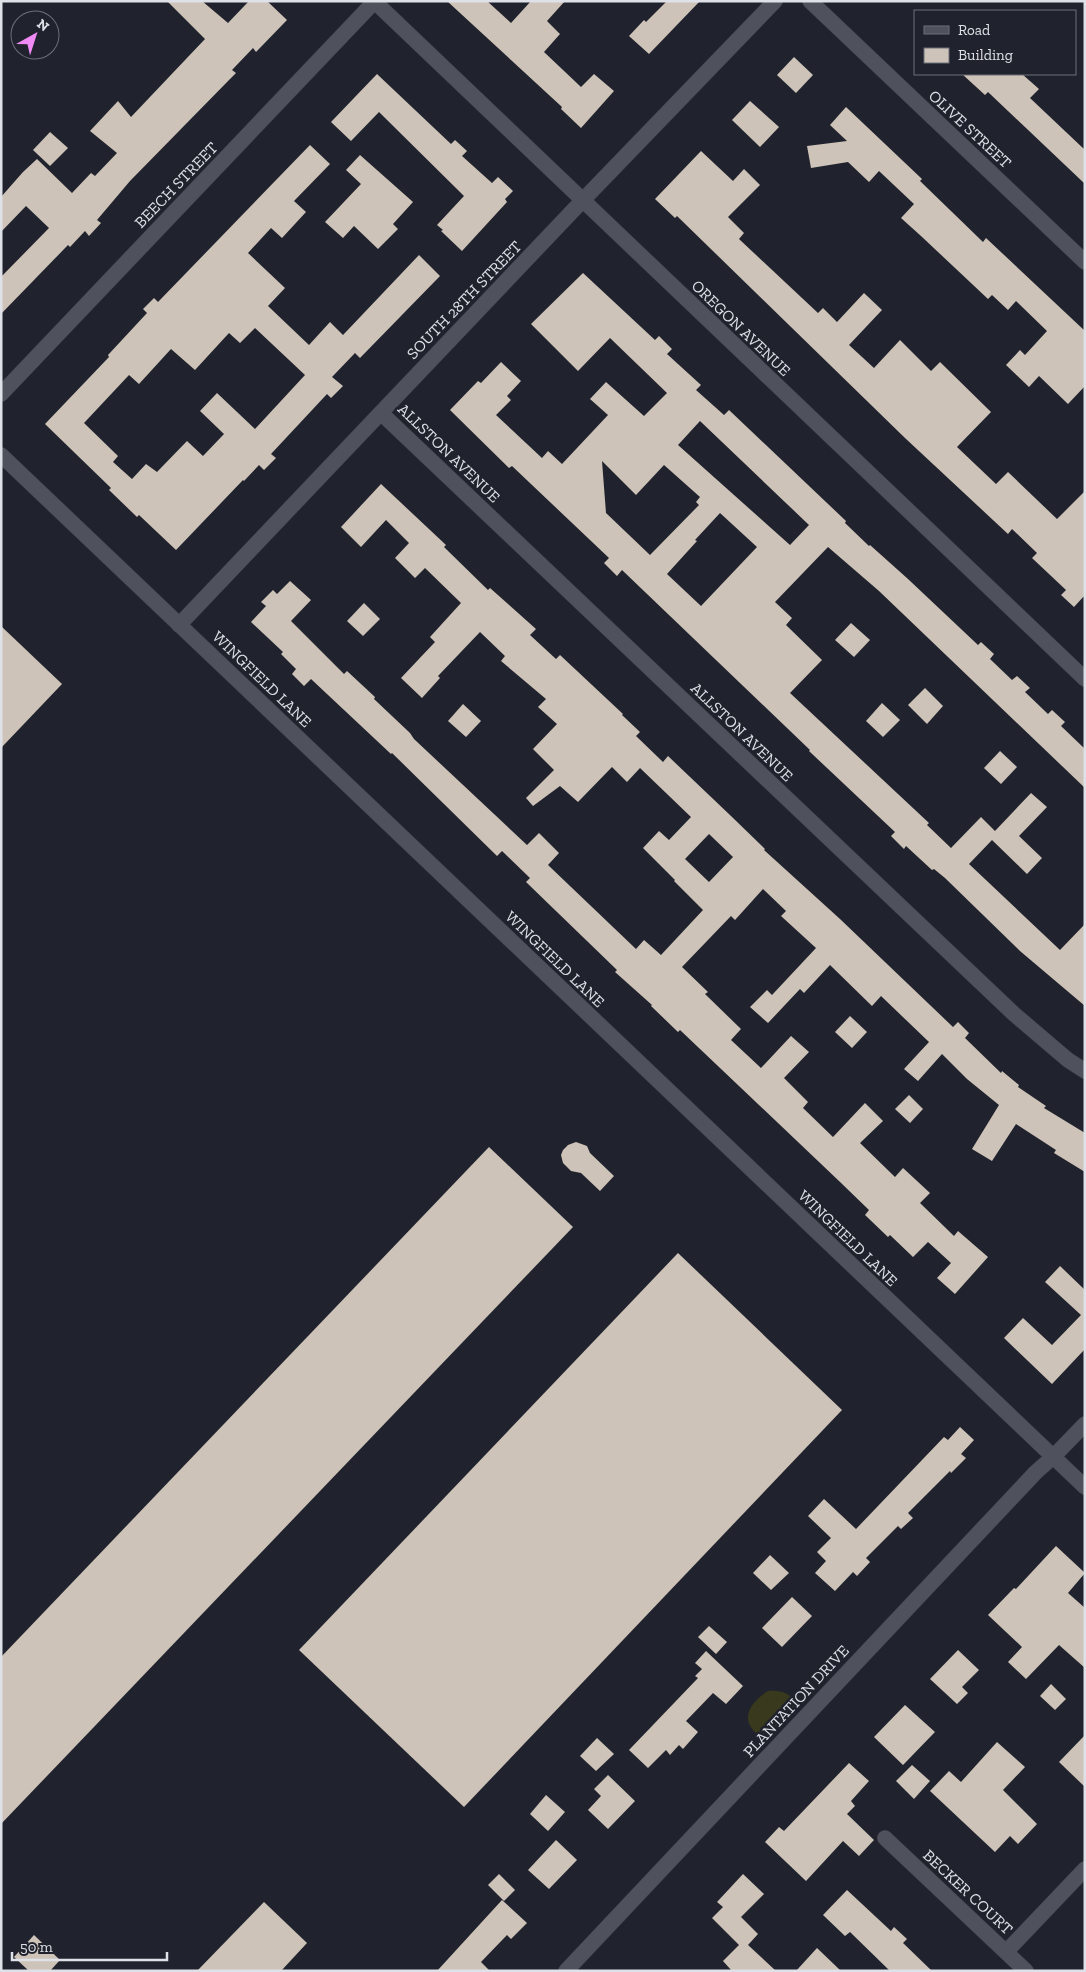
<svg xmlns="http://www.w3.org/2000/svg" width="1086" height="1972" viewBox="0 0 1086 1972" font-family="'Zilla Slab',serif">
<rect width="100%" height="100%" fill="#20232d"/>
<path fill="#38391d" d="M 768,1691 C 781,1690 791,1693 797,1705 L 765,1740 C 739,1724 745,1706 768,1691 Z"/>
<g fill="#cec3b8" fill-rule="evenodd">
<path d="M 167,1 L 202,1 L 228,23 L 249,1 L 267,1 L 287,20 L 256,52 L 253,48 L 232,70 L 236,73 L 230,79 L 130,181 L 97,220 L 101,223 L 89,236 L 85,231 L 70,247 L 68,245 L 1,314 L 1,277 L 49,228 L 26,206 L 1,232 L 1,197 L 23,172 L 37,159 L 72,193 L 91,173 L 95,176 L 117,153 L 90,131 L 118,101 L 131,117 L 205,39 Z"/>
<path d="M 447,1 L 487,1 L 511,23 L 531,1 L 565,1 L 547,21 L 560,34 L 544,52 L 581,87 L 594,74 L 614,91 L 581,128 L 561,109 L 562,107 Z"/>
<path d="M 667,1 L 700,1 L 649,54 L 629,36 L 644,20 L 646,22 Z"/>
<path d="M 794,57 L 813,75 L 796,93 L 777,75 Z"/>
<path d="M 377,74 L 451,144 L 455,140 L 467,151 L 462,156 L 492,183 L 498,177 L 513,191 L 505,199 L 507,202 L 462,251 L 441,231 L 443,230 L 437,225 L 464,196 L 379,112 L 351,141 L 331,122 Z"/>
<path d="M 962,74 L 1022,74 L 1039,89 L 1030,98 L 1085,150 L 1085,184 L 988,92 L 985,95 Z"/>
<path d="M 750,101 L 779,127 L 760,147 L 732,120 Z"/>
<path d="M 846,107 L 922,179 L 920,181 L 983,242 L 986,238 L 1085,331 L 1085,386 L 1068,404 L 1039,376 L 1029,387 L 1006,365 L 1020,350 L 1025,355 L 1047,331 L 1016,301 L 1008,310 L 992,295 L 988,299 L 921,236 L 901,218 L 914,204 L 879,171 L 869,182 L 848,162 L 811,168 L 807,146 L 847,141 L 830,125 Z"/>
<path d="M 50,132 L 68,148 L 50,166 L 33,150 Z"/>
<path d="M 310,145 L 330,164 L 294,201 L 306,212 L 282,238 L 271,228 L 248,253 L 285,288 L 268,306 L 309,345 L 330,322 L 343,335 L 419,255 L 440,276 L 360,358 L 355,353 L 332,377 L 343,386 L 331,398 L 327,394 L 271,454 L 276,458 L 264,470 L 259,465 L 244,481 L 243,480 L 176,550 L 139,515 L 137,517 L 109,490 L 111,488 L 45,424 L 109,357 L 108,355 L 147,313 L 143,309 L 154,298 L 158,302 ZM 255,328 L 305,375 L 255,429 L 217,393 L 200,411 L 224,434 L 203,456 L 187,441 L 157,472 L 146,464 L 132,479 L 113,462 L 118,456 L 84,423 L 129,375 L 139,384 L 171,349 L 195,370 L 229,333 L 240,343 Z"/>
<path d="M 701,151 L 733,181 L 744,169 L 760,185 L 728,217 L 744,233 L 739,239 L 818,313 L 823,308 L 837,322 L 864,293 L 882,310 L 849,345 L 874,368 L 900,340 L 931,371 L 940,362 L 991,412 L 957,447 L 996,484 L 1008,472 L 1057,519 L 1085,491 L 1085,595 L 1074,607 L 1061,595 L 1066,590 L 1032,558 L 1037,553 L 1012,529 L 1008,534 L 905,438 L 677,216 L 675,218 L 655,199 Z"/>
<path d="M 360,155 L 413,202 L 393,224 L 398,229 L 378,249 L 354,226 L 343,238 L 325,222 L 361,184 L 346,170 Z"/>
<path d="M 583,273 L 655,340 L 659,336 L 672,349 L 667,354 L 701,385 L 696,390 L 724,415 L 729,410 L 846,521 L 845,523 L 869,546 L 870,545 L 908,579 L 978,645 L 981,642 L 994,654 L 990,659 L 1012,680 L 1017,676 L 1030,688 L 1025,692 L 1048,714 L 1052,710 L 1065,722 L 1061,726 L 1085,749 L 1085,788 L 879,591 L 828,547 L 775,602 L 792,618 L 786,625 L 822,660 L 790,693 L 929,823 L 927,825 L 951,848 L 981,817 L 995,831 L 1031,793 L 1047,807 L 1019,836 L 1042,858 L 1027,874 L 992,840 L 969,864 L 1060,950 L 1085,924 L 1085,1006 L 1020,951 L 945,878 L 934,869 L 932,870 L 906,846 L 904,849 L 891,836 L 895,832 L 809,751 L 810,750 L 622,570 L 617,576 L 604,563 L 609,558 L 512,466 L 509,468 L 450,410 L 478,381 L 481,383 L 501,362 L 521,381 L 507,396 L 511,400 L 496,415 L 542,458 L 548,451 L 562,464 L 608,415 L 590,399 L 606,382 L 644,416 L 667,393 L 610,338 L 578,371 L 531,324 ZM 700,421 L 809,525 L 790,545 L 678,445 ZM 602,461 L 636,495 L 664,465 L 700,497 L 696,502 L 699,505 L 650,555 L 606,513 ZM 720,513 L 757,547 L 701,606 L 667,574 L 697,541 L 695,540 Z"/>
<path d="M 381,484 L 446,545 L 444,547 L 488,590 L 490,588 L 536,629 L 530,635 L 556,659 L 560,655 L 623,714 L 622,715 L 640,732 L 636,736 L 663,762 L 668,756 L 731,816 L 765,849 L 764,850 L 840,919 L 953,1027 L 958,1022 L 969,1033 L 965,1038 L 1001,1073 L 1002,1071 L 1019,1085 L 1018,1087 L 1046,1106 L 1044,1108 L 1085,1133 L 1085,1172 L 1054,1153 L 1056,1150 L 1016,1124 L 992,1161 L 972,1149 L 999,1105 L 967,1079 L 942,1054 L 918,1081 L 904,1069 L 929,1042 L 881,996 L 872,1006 L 830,965 L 804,993 L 800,989 L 768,1023 L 750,1007 L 767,990 L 772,995 L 816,948 L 781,916 L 786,911 L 763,889 L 735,920 L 731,916 L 682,967 L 708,992 L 705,994 L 741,1029 L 731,1040 L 761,1068 L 791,1036 L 809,1052 L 784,1078 L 808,1102 L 803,1108 L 833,1137 L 865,1103 L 883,1121 L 860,1143 L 895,1177 L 903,1168 L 930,1193 L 920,1203 L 954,1236 L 958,1231 L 988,1257 L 955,1294 L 937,1278 L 951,1263 L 928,1242 L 913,1257 L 890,1235 L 888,1237 L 865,1215 L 869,1210 L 839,1181 L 680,1030 L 678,1032 L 651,1006 L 652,1005 L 615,972 L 617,970 L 526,882 L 530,878 L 502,851 L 497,856 L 392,753 L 391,754 L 311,679 L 304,686 L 292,674 L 296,669 L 281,654 L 283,652 L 251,622 L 266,606 L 261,602 L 273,590 L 277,594 L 290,581 L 311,600 L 291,621 L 344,674 L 347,671 L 375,697 L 374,699 L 410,733 L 414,739 L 527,845 L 539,833 L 559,853 L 548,865 L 636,949 L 644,940 L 661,955 L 703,910 L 674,881 L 675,880 L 643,848 L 659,831 L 669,840 L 691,817 L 640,768 L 627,782 L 612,767 L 578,802 L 560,786 L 533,806 L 526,798 L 554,770 L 533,749 L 557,724 L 538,707 L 546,699 L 501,661 L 505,656 L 480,632 L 438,676 L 440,678 L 422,698 L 401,678 L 435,642 L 430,637 L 461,603 L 425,568 L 415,578 L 395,558 L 409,543 L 386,520 L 361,547 L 341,527 ZM 709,834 L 733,857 L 709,882 L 685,859 Z"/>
<path d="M 364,603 L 380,619 L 363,636 L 347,621 Z"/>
<path d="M 851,623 L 870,640 L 854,657 L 835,640 Z"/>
<path d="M 1,626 L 62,684 L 1,748 Z"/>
<path d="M 925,688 L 943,706 L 927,724 L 908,705 Z"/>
<path d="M 882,703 L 900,720 L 883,737 L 866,721 Z"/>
<path d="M 463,704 L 481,721 L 466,737 L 448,721 Z"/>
<path d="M 1000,751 L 1017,767 L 1001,784 L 984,768 Z"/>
<path d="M 850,1016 L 867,1032 L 852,1048 L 835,1032 Z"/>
<path d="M 909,1095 L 923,1109 L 910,1123 L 895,1109 Z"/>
<path d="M 576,1142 L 587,1146 L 590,1153 L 614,1176 L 600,1191 L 581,1173 L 571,1171 L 563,1163 L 561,1155 L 563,1150 L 568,1145 Z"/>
<path d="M 489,1147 L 573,1227 L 1,1824 L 1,1657 Z"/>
<path d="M 678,1253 L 842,1410 L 464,1807 L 299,1650 Z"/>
<path d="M 1060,1266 L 1085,1290 L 1085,1349 L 1052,1384 L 1004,1338 L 1023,1318 L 1052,1345 L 1081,1315 L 1045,1282 Z"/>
<path d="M 960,1427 L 974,1440 L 961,1454 L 966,1458 L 951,1473 L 950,1471 L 908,1513 L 913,1518 L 901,1529 L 898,1526 L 866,1558 L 870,1562 L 857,1576 L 853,1572 L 835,1591 L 815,1573 L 826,1561 L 817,1552 L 831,1538 L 808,1516 L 824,1499 L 856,1529 L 944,1437 L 948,1440 Z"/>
<path d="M 1056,1546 L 1085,1573 L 1068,1593 L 1085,1608 L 1085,1668 L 1059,1645 L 1026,1679 L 1008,1662 L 1022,1647 L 988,1615 L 1014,1588 L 1016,1589 Z"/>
<path d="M 770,1555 L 789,1573 L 771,1590 L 753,1573 Z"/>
<path d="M 792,1597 L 812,1616 L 782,1647 L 762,1628 Z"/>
<path d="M 709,1626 L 727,1642 L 716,1654 L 698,1637 Z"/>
<path d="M 958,1650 L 979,1670 L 962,1687 L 968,1693 L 957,1704 L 930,1679 Z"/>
<path d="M 706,1651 L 743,1686 L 726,1704 L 713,1693 L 686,1721 L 698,1732 L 683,1749 L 679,1745 L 670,1755 L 666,1750 L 648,1768 L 629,1750 L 698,1678 L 695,1676 L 702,1669 L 695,1663 Z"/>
<path d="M 1051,1684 L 1066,1699 L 1055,1710 L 1040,1696 Z"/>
<path d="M 905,1705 L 935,1732 L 903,1765 L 874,1737 Z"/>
<path d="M 1085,1735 L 1085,1787 L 1059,1762 Z"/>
<path d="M 597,1738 L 614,1754 L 596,1771 L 580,1756 Z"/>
<path d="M 997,1742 L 1025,1767 L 1003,1790 L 1037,1824 L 1018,1844 L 1010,1836 L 995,1852 L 930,1791 L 949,1771 L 961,1782 Z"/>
<path d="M 849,1763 L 869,1781 L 851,1801 L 855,1806 L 847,1814 L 874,1840 L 859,1856 L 843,1841 L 806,1881 L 765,1842 L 779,1827 L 784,1831 Z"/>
<path d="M 912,1765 L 930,1781 L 914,1799 L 896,1781 Z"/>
<path d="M 608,1775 L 635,1801 L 608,1829 L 588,1810 L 601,1796 L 594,1789 Z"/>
<path d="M 546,1795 L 565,1812 L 548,1831 L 530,1814 Z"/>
<path d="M 556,1840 L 577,1860 L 549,1889 L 528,1870 Z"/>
<path d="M 499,1874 L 515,1890 L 504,1901 L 488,1885 Z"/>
<path d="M 743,1874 L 764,1894 L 741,1917 L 758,1934 L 748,1945 L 776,1971 L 732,1971 L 723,1961 L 739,1945 L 712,1918 L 723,1907 L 717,1902 Z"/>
<path d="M 847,1890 L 891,1931 L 894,1927 L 907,1939 L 903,1943 L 932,1971 L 890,1971 L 850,1932 L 845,1936 L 823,1915 Z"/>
<path d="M 502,1900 L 527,1923 L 511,1939 L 507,1935 L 481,1962 L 490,1971 L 437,1971 Z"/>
<path d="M 264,1902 L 307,1943 L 281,1971 L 197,1971 Z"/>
<path d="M 34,1935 L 60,1960 L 50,1971 L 29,1971 L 14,1957 Z"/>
<path d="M 817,1948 L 841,1971 L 796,1971 Z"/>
</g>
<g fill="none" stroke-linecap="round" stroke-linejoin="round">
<defs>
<g id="street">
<path d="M 374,1 L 1085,679"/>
<path d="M 810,1 L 1085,262"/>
<path d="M 1,394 L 375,1"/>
<path d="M 381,413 L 1014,1014 L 1068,1060 L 1085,1071"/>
<path d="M 1,455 L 1085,1487"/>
<path d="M 179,625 L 583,200 L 775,1"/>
<path d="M 885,1838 L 1026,1971"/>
<path d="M 1006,1952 L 1085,1869"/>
<path d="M 566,1971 L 1036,1472 L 1053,1457 L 1085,1424"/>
</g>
</defs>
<use href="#street" stroke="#3d3f48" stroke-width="16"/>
<use href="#street" stroke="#4f525d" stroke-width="15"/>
</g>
<g text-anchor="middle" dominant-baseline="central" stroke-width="5" stroke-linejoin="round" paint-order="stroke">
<g font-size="16" fill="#dfe1e8" stroke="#20232d">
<text transform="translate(970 129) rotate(43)">OLIVE STREET</text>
<text transform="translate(176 185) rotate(-46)">BEECH STREET</text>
<text transform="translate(464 300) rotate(-46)">SOUTH 28TH STREET</text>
<text transform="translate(741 328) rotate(44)">OREGON AVENUE</text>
<text transform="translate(449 453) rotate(44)">ALLSTON AVENUE</text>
<text transform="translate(262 679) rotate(44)">WINGFIELD LANE</text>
<text transform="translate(742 732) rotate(44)">ALLSTON AVENUE</text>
<text transform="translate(555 959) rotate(44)">WINGFIELD LANE</text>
<text transform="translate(848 1238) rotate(44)">WINGFIELD LANE</text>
<text transform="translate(796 1701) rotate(-47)">PLANTATION DRIVE</text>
<text transform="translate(968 1892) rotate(43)">BECKER COURT</text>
</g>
</g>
<rect width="1086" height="1972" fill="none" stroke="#dfe1e8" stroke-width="5"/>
<rect x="914" y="10" width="162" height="65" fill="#20232d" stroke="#6c6f78"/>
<rect x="924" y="26" width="25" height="8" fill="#4f525d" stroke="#6c6f78"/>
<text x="958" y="35" font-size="15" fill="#dfe1e8">Road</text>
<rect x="924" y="48" width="25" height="15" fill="#cec3b8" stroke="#6c6f78"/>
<text x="958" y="60" font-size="15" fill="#dfe1e8">Building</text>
<g transform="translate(35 35) rotate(39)"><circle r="24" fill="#20232d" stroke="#6c6f78"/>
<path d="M0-4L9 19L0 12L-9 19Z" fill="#f08bf6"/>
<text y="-8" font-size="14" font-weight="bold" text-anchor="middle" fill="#dfe1e8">N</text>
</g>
<path d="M12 1952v8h155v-8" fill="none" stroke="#dfe1e8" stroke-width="2.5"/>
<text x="20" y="1952" font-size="15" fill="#dfe1e8" stroke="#20232d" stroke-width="4" paint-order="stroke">50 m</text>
</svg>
